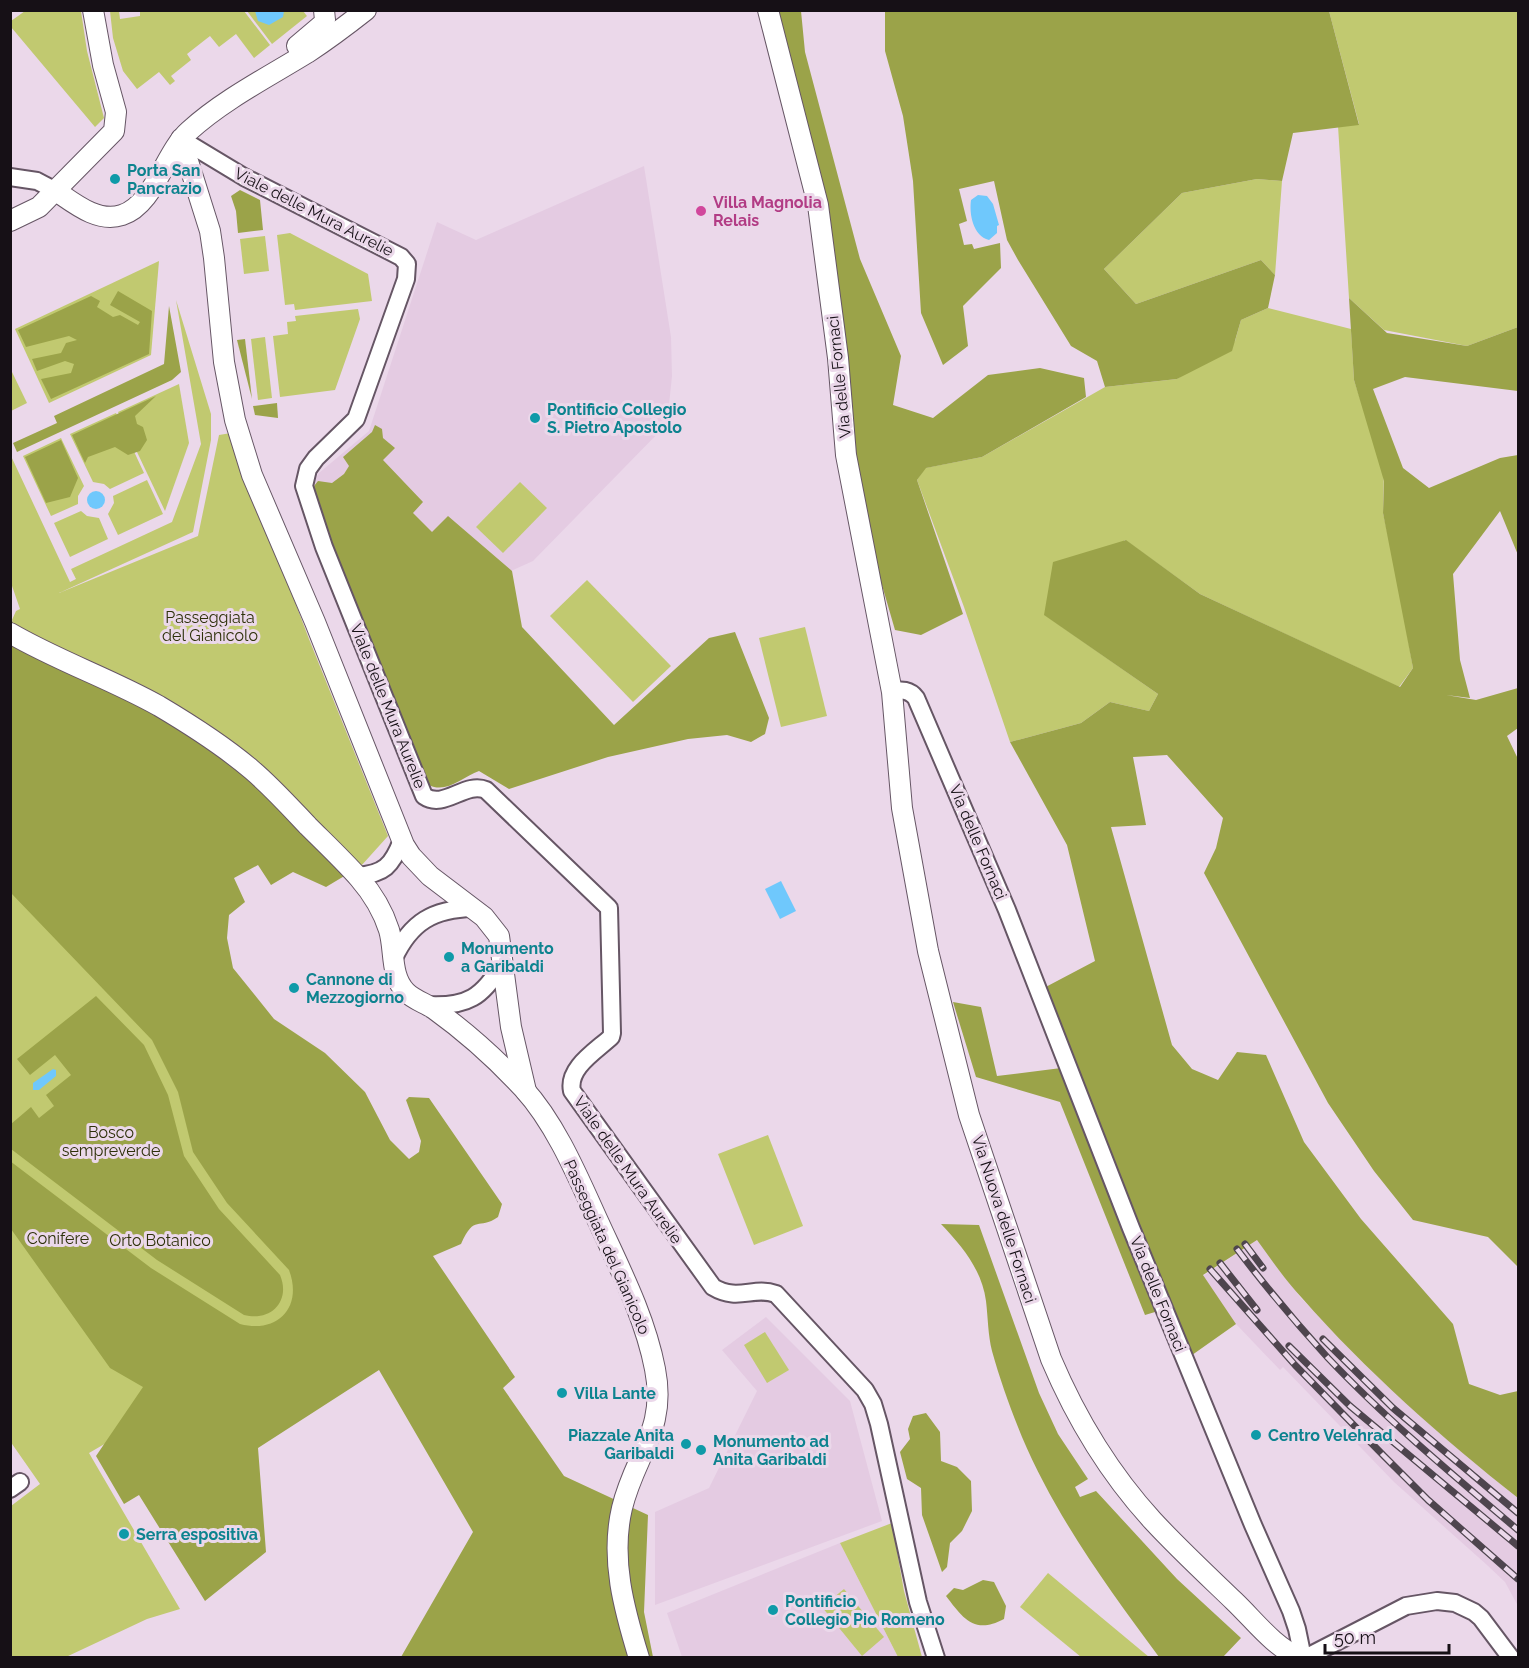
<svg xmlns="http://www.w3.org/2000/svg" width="1529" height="1668" viewBox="0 0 1529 1668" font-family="Raleway,sans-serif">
<rect width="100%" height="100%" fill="#ebd8ea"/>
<g fill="#e4cbe2">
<path d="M 644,166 L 671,337 L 672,376 L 667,424 L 533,561 L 367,636 L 361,620 L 366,614 L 363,606 L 355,605 L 322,522 L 313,484 L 319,473 L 369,431 L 437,222 L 476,240 Z"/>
<path d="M 1257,1240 L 1300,1297 L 1365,1365 L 1490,1475 L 1518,1498 L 1518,1606 L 1505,1582 L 1487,1565 L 1394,1482 L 1283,1367 L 1280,1370 L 1236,1324 L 1203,1276 Z"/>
<path d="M 766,1317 L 850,1401 L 882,1521 L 655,1605 L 655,1512 L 709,1488 L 757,1391 L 722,1350 Z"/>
<path d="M 840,1543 L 898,1657 L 682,1657 L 667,1613 Z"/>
</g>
<g fill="#c1c970">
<path d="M 25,11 L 81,11 L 87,51 L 104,118 L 95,127 L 11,27 L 11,21 Z"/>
<path d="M 110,11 L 119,11 L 120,19 L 140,16 L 140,11 L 244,11 L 270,45 L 254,58 L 236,34 L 219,47 L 210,36 L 187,54 L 191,60 L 171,76 L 175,81 L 170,85 L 159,72 L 137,89 L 123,71 L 113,38 Z"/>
<path d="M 247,11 L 303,11 L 307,16 L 272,44 Z"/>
<path d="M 1329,11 L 1518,11 L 1518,327 L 1467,346 L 1384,330 L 1349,298 L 1338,126 L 1359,124 Z"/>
<path d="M 1257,179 L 1282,181 L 1275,275 L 1261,260 L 1136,304 L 1104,269 L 1182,193 Z"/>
<path d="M 290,233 L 368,274 L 372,301 L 295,310 L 294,304 L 285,305 L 277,235 Z"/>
<path d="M 265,236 L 269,271 L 244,274 L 240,239 Z"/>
<path d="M 159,261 L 151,355 L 49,403 L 15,329 Z"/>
<path d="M 176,300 L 211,414 L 211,440 L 193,532 L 59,593 L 198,536 L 219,435 L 231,433 L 309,639 L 388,836 L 361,866 L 19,632 L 12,620 L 16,611 L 20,609 L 11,583 L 11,456 L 70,582 L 76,579 L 71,569 L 172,522 L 201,444 Z"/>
<path d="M 1268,308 L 1351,329 L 1354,380 L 1384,472 L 1383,513 L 1397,575 L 1413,668 L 1399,687 L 1200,594 L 1125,540 L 1045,615 L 1158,694 L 1149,711 L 1110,702 L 1081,723 L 1010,742 L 964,607 L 917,480 L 925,468 L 982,457 L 1105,387 L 1177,379 L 1235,341 L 1241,320 Z"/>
<path d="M 358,309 L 360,319 L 335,390 L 280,397 L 273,336 L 288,334 L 287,322 L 296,321 L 295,316 Z"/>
<path d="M 265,337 L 272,398 L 258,400 L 251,339 Z"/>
<path d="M 12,372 L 27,403 L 11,411 L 10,373 Z"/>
<path d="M 179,384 L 189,443 L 165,511 L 118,412 Z"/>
<path d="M 116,413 L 144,473 L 110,489 L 104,484 L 93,482 L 70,434 Z"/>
<path d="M 61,438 L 84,486 L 78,496 L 78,504 L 51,516 L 23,456 Z"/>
<path d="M 147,480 L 163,514 L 118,535 L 108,514 L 114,503 L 113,496 Z"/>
<path d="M 520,482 L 547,508 L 503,553 L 476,527 Z"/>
<path d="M 81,511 L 87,516 L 99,518 L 108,539 L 70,557 L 54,523 Z"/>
<path d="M 587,580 L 671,666 L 633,702 L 550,616 Z"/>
<path d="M 805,627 L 827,716 L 781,727 L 759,638 Z"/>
<path d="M 10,822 L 431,1255 L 89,1453 L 180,1609 L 147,1619 L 66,1657 L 11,1657 L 11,1506 L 40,1484 L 10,1441 Z"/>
<path d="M 768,1135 L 803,1226 L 754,1245 L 718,1154 Z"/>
<path d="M 765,1332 L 789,1370 L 767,1383 L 744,1345 Z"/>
<path d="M 892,1523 L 904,1591 L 922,1657 L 898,1657 L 840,1543 Z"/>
<path d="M 1048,1573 L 1149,1657 L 1081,1657 L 1020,1607 Z"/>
<path d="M 844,1589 L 884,1637 L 862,1656 L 822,1607 Z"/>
</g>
<g fill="#9ba349">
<path d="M 772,11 L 801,11 L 805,52 L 860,259 L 901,356 L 893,405 L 933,418 L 988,375 L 1040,368 L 1084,378 L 1086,397 L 982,457 L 926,468 L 917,480 L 963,614 L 921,635 L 895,630 L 862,516 L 841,324 Z"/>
<path d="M 885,11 L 1329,11 L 1359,125 L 1293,133 L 1282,181 L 1257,179 L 1182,193 L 1104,269 L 1136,304 L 1261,260 L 1275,275 L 1268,308 L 1241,320 L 1232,351 L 1177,379 L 1105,387 L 1097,361 L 1071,346 L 1018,260 L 1007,240 L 994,181 L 959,189 L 967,221 L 959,224 L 964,245 L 972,244 L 974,249 L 1000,243 L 1001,268 L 963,306 L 968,346 L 943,365 L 921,313 L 913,181 L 903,116 L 885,51 Z"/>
<path d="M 240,190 L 260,200 L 263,230 L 238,233 L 236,211 L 231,196 Z"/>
<path d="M 118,291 L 152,311 L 149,354 L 51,399 L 41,379 L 71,373 L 74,364 L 65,361 L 37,371 L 32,359 L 61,353 L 66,343 L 77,340 L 69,336 L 26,347 L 18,330 L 91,296 L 100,301 L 97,307 L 113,317 L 120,315 L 138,325 L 140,322 L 110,305 Z"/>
<path d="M 1349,298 L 1387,333 L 1467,346 L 1518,327 L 1518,391 L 1405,377 L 1373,389 L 1403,468 L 1429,488 L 1500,458 L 1518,455 L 1518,555 L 1500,511 L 1453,574 L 1460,660 L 1470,698 L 1446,695 L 1476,700 L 1518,688 L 1518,728 L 1507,736 L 1518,759 L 1518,1267 L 1488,1237 L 1413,1220 L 1374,1171 L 1328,1103 L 1204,873 L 1216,848 L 1223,818 L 1167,755 L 1133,757 L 1146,825 L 1111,827 L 1172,1045 L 1192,1069 L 1218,1080 L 1237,1052 L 1266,1055 L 1304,1142 L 1361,1219 L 1453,1324 L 1469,1384 L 1500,1395 L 1518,1391 L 1518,1498 C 1443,1439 1365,1370 1302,1298 C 1285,1280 1271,1259 1257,1240 L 1203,1275 L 1236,1324 L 1185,1360 L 1165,1309 L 1145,1315 L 1060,1102 L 976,1077 L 953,1002 L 981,1007 L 997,1076 L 1069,1067 L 1040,990 L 1095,961 L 1067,845 L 1010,742 L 1081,723 L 1110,702 L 1149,711 L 1158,694 L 1044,615 L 1053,562 L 1126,540 L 1200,594 L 1400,687 L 1413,668 L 1383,513 L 1384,481 L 1354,380 Z"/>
<path d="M 169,306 L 181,372 L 172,380 L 17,452 L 13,443 L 57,423 L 54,416 L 164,364 Z"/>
<path d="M 245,339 L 252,399 L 237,340 Z"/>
<path d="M 156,396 L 135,416 L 137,424 L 143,427 L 147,440 L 140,451 L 128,455 L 115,447 L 88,457 L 85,463 L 72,435 Z"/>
<path d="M 277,403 L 278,418 L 255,415 L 253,406 Z"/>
<path d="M 375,425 L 382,429 L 383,438 L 395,448 L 383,460 L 423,502 L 413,513 L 432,532 L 448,516 L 512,571 L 522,627 L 614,725 L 709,638 L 735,632 L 769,718 L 765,734 L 751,742 L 727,735 L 688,739 L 608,757 L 509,789 L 479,771 C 463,777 446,794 429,785 L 330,541 L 314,486 L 318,481 L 332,483 L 344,474 L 349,466 L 343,457 L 372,432 Z"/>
<path d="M 61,440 L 78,478 L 70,497 L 46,503 L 25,457 Z"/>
<path d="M 11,619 L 19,632 L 151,693 L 361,866 L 326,887 L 293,872 L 271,885 L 258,865 L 234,878 L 245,902 L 229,915 L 227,938 L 233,968 L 274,1019 L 325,1053 L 365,1092 L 390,1140 L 409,1159 L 419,1152 L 421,1141 L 406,1100 L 409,1097 L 429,1098 L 502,1204 L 498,1217 C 478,1231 475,1213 461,1244 L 433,1256 L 515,1377 L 503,1388 L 564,1476 L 648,1515 L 644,1612 L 653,1657 L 401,1657 L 473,1532 L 379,1370 L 258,1448 L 266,1552 L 205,1601 L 139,1495 L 124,1504 L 96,1456 L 143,1387 L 110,1368 L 11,1229 L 10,1161 L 151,1268 L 240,1324 C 278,1334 303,1307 289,1270 L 227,1203 L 193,1152 L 178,1092 L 152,1040 L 11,893 Z"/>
<path d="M 96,996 L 144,1045 L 168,1095 L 184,1156 L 219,1209 L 280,1275 C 291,1301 271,1322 244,1315 L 157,1260 L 11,1149 L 11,1124 L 31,1107 L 39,1118 L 54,1106 L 46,1095 L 71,1075 L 55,1055 L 30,1075 L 17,1059 Z"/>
<path d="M 941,1224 L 979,1225 L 1039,1393 L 1058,1434 L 1088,1479 L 1075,1487 L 1080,1497 L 1096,1491 L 1177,1579 L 1241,1638 L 1223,1657 L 1159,1657 C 1108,1588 1056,1517 1022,1437 C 1011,1410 1000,1380 992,1351 C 988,1335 988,1318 986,1301 C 982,1270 962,1246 941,1224 Z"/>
<path d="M 926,1413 L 940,1432 L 941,1461 L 957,1467 L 971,1481 L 972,1511 L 962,1531 L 950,1543 L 947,1567 L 942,1572 L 922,1515 L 921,1488 L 907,1479 L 900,1452 L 910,1439 L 908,1429 L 913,1416 Z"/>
<path d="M 983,1580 L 994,1582 L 1006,1606 L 1004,1619 C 974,1635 963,1618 946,1596 L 954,1588 L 963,1590 Z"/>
</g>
<g fill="#6fc8fc">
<path d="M 255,11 L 284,11 L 283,17 L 269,25 L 258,21 Z"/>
<path d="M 978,195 L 987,196 L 993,204 L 999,225 L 997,226 L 997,233 L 989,240 C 973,236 969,214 971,200 Z"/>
<circle cx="96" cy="500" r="9"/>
<path d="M 781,881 L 796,911 L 780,919 L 765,889 Z"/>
<path d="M 53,1069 L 56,1070 L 56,1076 L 39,1090 L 33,1090 L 33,1083 Z"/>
</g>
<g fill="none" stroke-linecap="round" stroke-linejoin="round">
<defs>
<g id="minor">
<path d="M 181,139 L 244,177 L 401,257 L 407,264 L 406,279 L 356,419 L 316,458 L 308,469 L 304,486 L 324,547 L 424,796 C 444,810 465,781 486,790 L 609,908 L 612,1033 L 611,1037 C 596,1051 567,1068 572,1091 L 713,1287 C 738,1302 753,1286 776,1294 L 865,1390 L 873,1404 L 879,1424 L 918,1602 L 936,1658"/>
<path d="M 10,177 L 37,181 L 56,191"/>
<path d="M 892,692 C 901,689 910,690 916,698 L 1007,910 L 1131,1228 L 1253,1525 L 1291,1611 L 1297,1629 L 1303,1658"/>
<path d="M 357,876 C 384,874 392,866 402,840"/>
<path d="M 394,958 C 411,922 433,909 473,908"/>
<path d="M 428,1005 C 467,1007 483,997 502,964"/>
<path d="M 10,1489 L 20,1482"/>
<path d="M 1305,1658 L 1406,1606 L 1437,1601 L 1455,1603 L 1474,1612 L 1481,1618 L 1511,1658"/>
</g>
<g id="tertiary">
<path d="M 768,10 L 818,205 L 838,358 L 846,455 L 892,692 L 902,808 L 928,951 L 969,1115 L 1051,1359 C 1076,1418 1109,1473 1153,1521 C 1179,1549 1207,1575 1234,1601 C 1255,1621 1273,1646 1300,1658"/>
<path d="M 297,46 L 323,24 L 325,20 L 324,10"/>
<path d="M 181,139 L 210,231 L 214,258 L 224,362 L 235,420 L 252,475 L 315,622 L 404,845 L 411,856 L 430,876 L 484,917 L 499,936 L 511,1027 L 526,1091"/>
<path d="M 56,191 C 75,204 98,223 122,215 C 154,205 165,152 189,131 C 223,100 268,77 307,53 C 327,40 347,25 366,10"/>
<path d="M 10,221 L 39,207 L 114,131 L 116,112 L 103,65 L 93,10"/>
<path d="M 10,633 C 58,661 111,679 159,706 C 191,725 224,746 252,770 C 272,787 290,807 308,826 C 325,843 343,860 359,878 C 372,893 383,911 389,930 C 395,950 390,976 406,992 C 414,1000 425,1003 434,1009 C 466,1032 497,1060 523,1088 C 556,1124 578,1177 598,1221 C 620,1269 645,1317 655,1369 C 667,1430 635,1454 622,1508 C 610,1559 624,1609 639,1658"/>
</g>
</defs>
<use href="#minor" stroke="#665665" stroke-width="20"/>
<use href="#tertiary" stroke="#665665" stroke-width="22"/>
<use href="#minor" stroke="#fff" stroke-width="16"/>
<use href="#tertiary" stroke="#fff" stroke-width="20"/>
<defs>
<g id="rail">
<path d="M 1245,1244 L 1263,1268"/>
<path d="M 1237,1249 C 1266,1287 1296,1323 1328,1358 C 1387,1420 1453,1475 1518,1530"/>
<path d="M 1220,1263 L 1257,1310"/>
<path d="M 1210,1269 L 1295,1365 L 1383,1455 L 1428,1500 L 1518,1579"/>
<path d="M 1323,1339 L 1393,1408 L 1518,1513"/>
<path d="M 1289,1346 L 1350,1406 L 1518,1546"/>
</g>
</defs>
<use href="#rail" stroke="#4e454e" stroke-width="7"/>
<use href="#rail" stroke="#ebd8ea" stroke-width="4.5" stroke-dasharray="14" stroke-linecap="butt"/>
</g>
<g fill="#0f9aa8" stroke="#ebd8ea" stroke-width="2">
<circle cx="115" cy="179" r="6"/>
<circle cx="535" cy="418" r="6"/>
<circle cx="449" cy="957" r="6"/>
<circle cx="294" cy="988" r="6"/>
<circle cx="562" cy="1393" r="6"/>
<circle cx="1256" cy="1435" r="6"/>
<circle cx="686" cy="1444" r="6"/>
<circle cx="701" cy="1450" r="6"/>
<circle cx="124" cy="1534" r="6"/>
<circle cx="773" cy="1610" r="6"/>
</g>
<circle fill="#d1479c" stroke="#ebd8ea" stroke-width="2" cx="701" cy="211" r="6"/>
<g text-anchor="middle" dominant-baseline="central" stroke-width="6" stroke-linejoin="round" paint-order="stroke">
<g font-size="16" font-weight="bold" fill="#0d838f" stroke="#ebd8ea" text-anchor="start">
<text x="127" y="170">Porta San<tspan x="127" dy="18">Pancrazio</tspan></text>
<text x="547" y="409">Pontificio Collegio<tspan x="547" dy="18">S. Pietro Apostolo</tspan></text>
<text x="461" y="948">Monumento<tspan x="461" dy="18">a Garibaldi</tspan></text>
<text x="306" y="979">Cannone di<tspan x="306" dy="18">Mezzogiorno</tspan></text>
<text x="574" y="1393">Villa Lante</text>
<text x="674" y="1435" text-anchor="end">Piazzale Anita<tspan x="674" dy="18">Garibaldi</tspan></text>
<text x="1268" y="1435">Centro Velehrad</text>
<text x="713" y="1441">Monumento ad<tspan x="713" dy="18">Anita Garibaldi</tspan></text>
<text x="136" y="1534">Serra espositiva</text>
<text x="785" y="1601">Pontificio<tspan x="785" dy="18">Collegio Pio Romeno</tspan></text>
</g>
<g font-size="16" font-weight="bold" fill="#b23c85" stroke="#ebd8ea" text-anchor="start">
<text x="713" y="202">Villa Magnolia<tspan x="713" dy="18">Relais</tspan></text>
</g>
<g font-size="16" fill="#161016" stroke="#ebd8ea">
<text transform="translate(314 212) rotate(27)">Viale delle Mura Aurelie</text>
<text transform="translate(839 377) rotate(-96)">Via delle Fornaci</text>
<text transform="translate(388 706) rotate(68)">Viale delle Mura Aurelie</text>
<text transform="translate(978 842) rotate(67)">Via delle Fornaci</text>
<text transform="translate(628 1170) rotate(55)">Viale delle Mura Aurelie</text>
<text transform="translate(1004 1219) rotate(72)">Via Nuova delle Fornaci</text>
<text transform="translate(607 1247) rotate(66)">Passeggiata del Gianicolo</text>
<text transform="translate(1158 1294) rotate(68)">Via delle Fornaci</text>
</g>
<g font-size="16" fill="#2e310a" stroke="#ebd8ea">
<text x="210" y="617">Passeggiata<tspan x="210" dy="18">del Gianicolo</tspan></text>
<text x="111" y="1132">Bosco<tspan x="111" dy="18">sempreverde</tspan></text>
<text x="58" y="1238">Conifere</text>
<text x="160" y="1240">Orto Botanico</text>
</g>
</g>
<rect width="1529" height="1668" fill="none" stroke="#161016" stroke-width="24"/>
<path d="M1325 1644v9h124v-9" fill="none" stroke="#161016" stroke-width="3"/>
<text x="1334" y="1644" font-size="18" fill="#161016" stroke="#ebd8ea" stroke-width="4.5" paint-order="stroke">50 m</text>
</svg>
